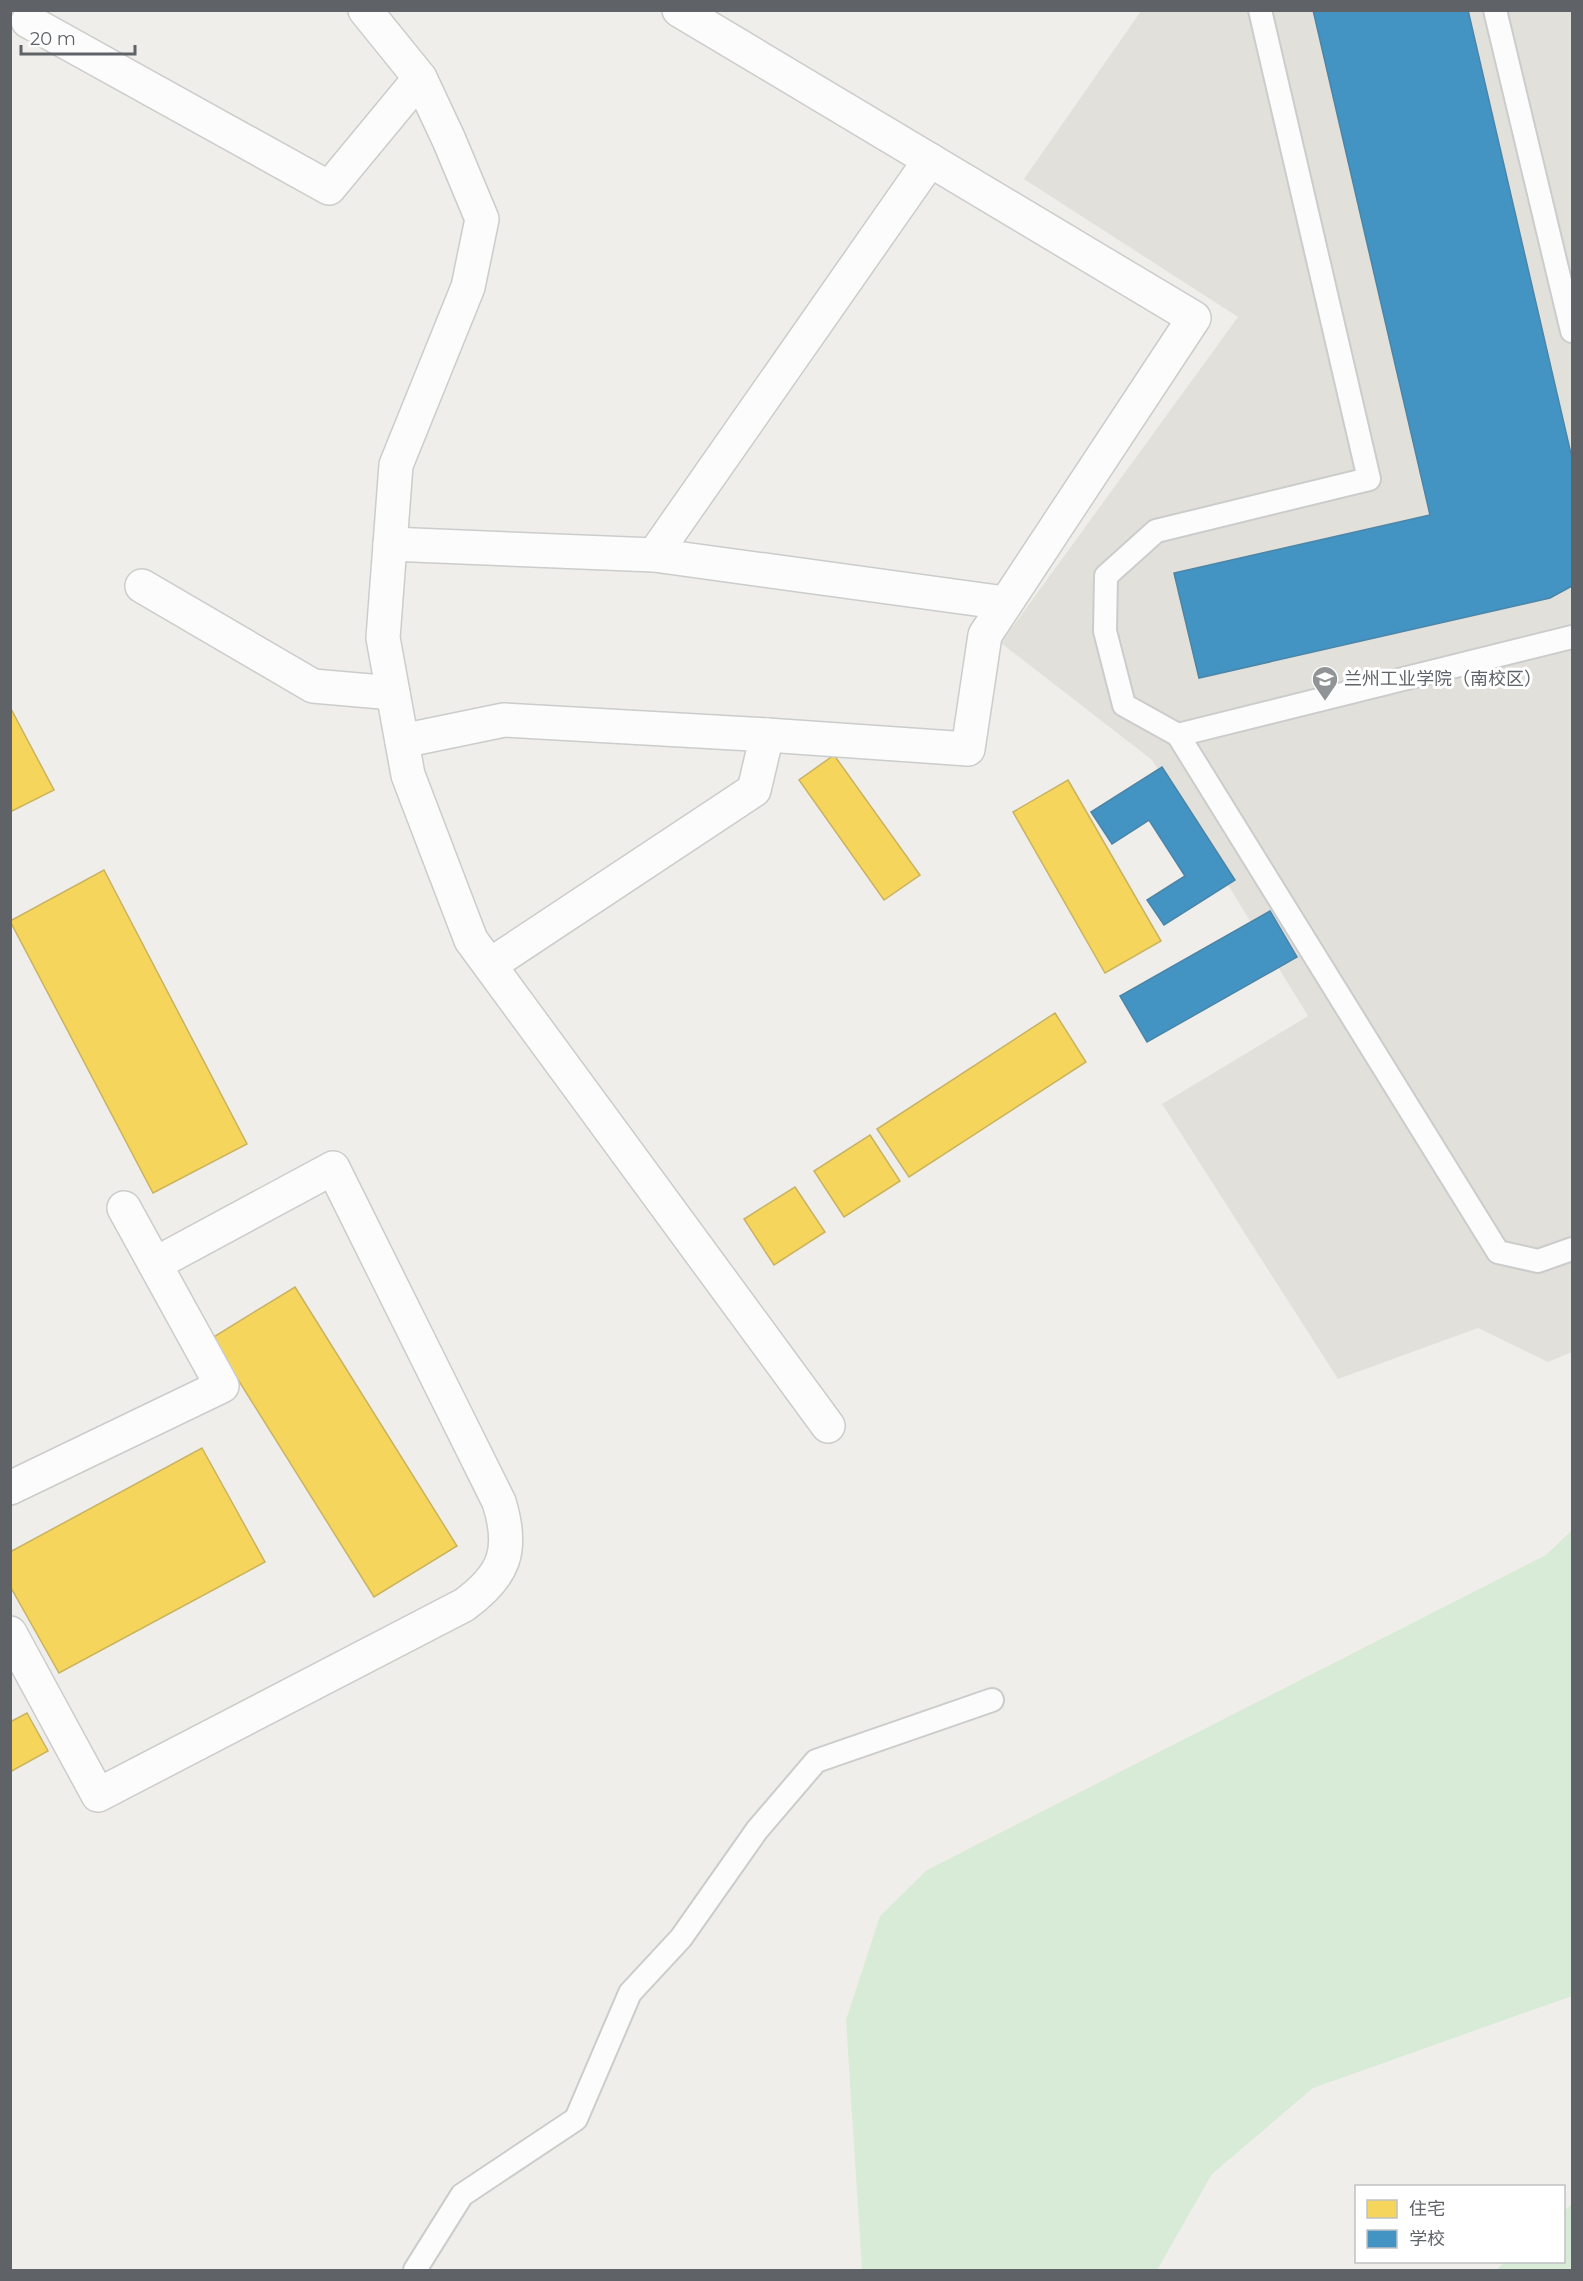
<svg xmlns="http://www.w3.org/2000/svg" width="1583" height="2281" font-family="Montserrat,'Noto Sans SC',sans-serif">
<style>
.education{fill:#e2e0da}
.green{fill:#d8ebd6}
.homes{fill:#f6d55c;stroke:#c9b360;stroke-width:1.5}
.schools{fill:#4393c3;stroke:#4b85a8;stroke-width:1.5}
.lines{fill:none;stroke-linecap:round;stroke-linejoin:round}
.lane-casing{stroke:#cbcccc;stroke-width:26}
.street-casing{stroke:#cbcccc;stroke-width:36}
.lane{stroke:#fdfcfc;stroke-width:22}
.street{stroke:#fdfcfc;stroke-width:33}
.labels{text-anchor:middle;stroke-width:6;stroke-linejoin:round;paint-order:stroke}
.poi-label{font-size:18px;fill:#5f6368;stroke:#fff;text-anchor:start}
</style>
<rect width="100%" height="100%" fill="#efeeea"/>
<polygon class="education" points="1141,11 1572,11 1572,1352 1548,1362 1478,1328 1338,1379 1162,1104 1308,1016 1152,760 1001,643 1238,317 1024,179"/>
<g class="green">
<polygon points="1572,1530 1572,1996 1313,2088 1212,2174 1157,2270 862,2270 846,2020 880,1916 927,1870 1546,1555"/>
<polygon points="1572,2204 1572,2270 1497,2270 1504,2262 1564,2262 1564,2211"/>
</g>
<g class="homes">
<polygon points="10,707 54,790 10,812"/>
<polygon points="834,755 920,875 884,900 799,780"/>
<polygon points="1068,780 1161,941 1105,973 1013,812"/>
<polygon points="104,870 247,1144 153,1193 10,921"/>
<polygon points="1055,1013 1086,1062 909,1177 877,1129"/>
<polygon points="870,1135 900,1181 844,1217 814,1171"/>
<polygon points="795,1187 825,1232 774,1265 744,1219"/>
<polygon points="295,1287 457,1546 374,1597 212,1338"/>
<polygon points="202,1448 265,1562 59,1673 10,1586 10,1552"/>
<polygon points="27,1713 48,1751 10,1772 10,1722"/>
</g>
<g class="schools">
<polygon points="1313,10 1468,10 1572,458 1572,586 1550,598 1199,678 1174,573 1430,515"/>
<polygon points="1162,767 1235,880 1164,925 1147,900 1185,876 1149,820 1112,844 1091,812"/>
<polygon points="1270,911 1297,957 1147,1042 1120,996"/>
</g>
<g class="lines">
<g class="lane-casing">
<g id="lane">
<polyline points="1260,10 1369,479 1156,531 1106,576 1105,631 1124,705 1178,735 1572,637"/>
<polyline points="1495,10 1572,331"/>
<polyline points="1178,735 1498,1252 1538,1261 1572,1249"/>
<polyline points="415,2270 462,2195 576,2119 630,1993 681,1938 757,1830 816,1761 992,1700"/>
</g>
</g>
<g class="street-casing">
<g id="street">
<polyline points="365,10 420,78 449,140 482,219 468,287 396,465 383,638 408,775 471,940 828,1426"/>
<polyline points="679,10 1194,318 985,635 968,749 767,735"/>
<polyline points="28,21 329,188 420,78"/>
<polyline points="390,544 654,555 1005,603"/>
<polyline points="654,555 930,160"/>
<polyline points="142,586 313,686 393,693"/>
<polyline points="402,741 504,720 767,735 754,790 490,965"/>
<polyline points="10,1488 222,1386 124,1208"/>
<path d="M10,1633L98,1795L464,1605C505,1575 514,1550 499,1502L333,1168L155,1264"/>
</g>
</g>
<use href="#lane" class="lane"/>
<use href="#street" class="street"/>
</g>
<defs>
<g id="university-pin" transform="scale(1.35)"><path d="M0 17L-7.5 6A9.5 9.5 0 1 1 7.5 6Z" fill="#919496" stroke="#fff"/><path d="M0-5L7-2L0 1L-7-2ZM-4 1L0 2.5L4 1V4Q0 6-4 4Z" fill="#fff"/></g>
</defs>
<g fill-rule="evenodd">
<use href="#university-pin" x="1325" y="679"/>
</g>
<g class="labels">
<g class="poi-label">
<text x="1344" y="685">兰州工业学院（南校区）</text>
</g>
</g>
<rect width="1583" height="2281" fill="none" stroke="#5f6368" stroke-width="24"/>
<rect x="1355" y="2185" width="210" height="78" fill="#ffffff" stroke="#bfc1c3" stroke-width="1.5"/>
<rect x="1367" y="2200" width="30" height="18" fill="#f6d55c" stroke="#bfc1c3" stroke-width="1.5"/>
<text x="1409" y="2215" font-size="18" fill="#5f6368">住宅</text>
<rect x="1367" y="2230" width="30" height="18" fill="#4393c3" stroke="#bfc1c3" stroke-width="1.5"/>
<text x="1409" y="2245" font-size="18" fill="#5f6368">学校</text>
<path d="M21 45v9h114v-9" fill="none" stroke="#5f6368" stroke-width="3"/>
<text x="30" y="45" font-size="18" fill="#5f6368" stroke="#ffffff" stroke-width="4.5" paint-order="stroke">20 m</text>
</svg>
